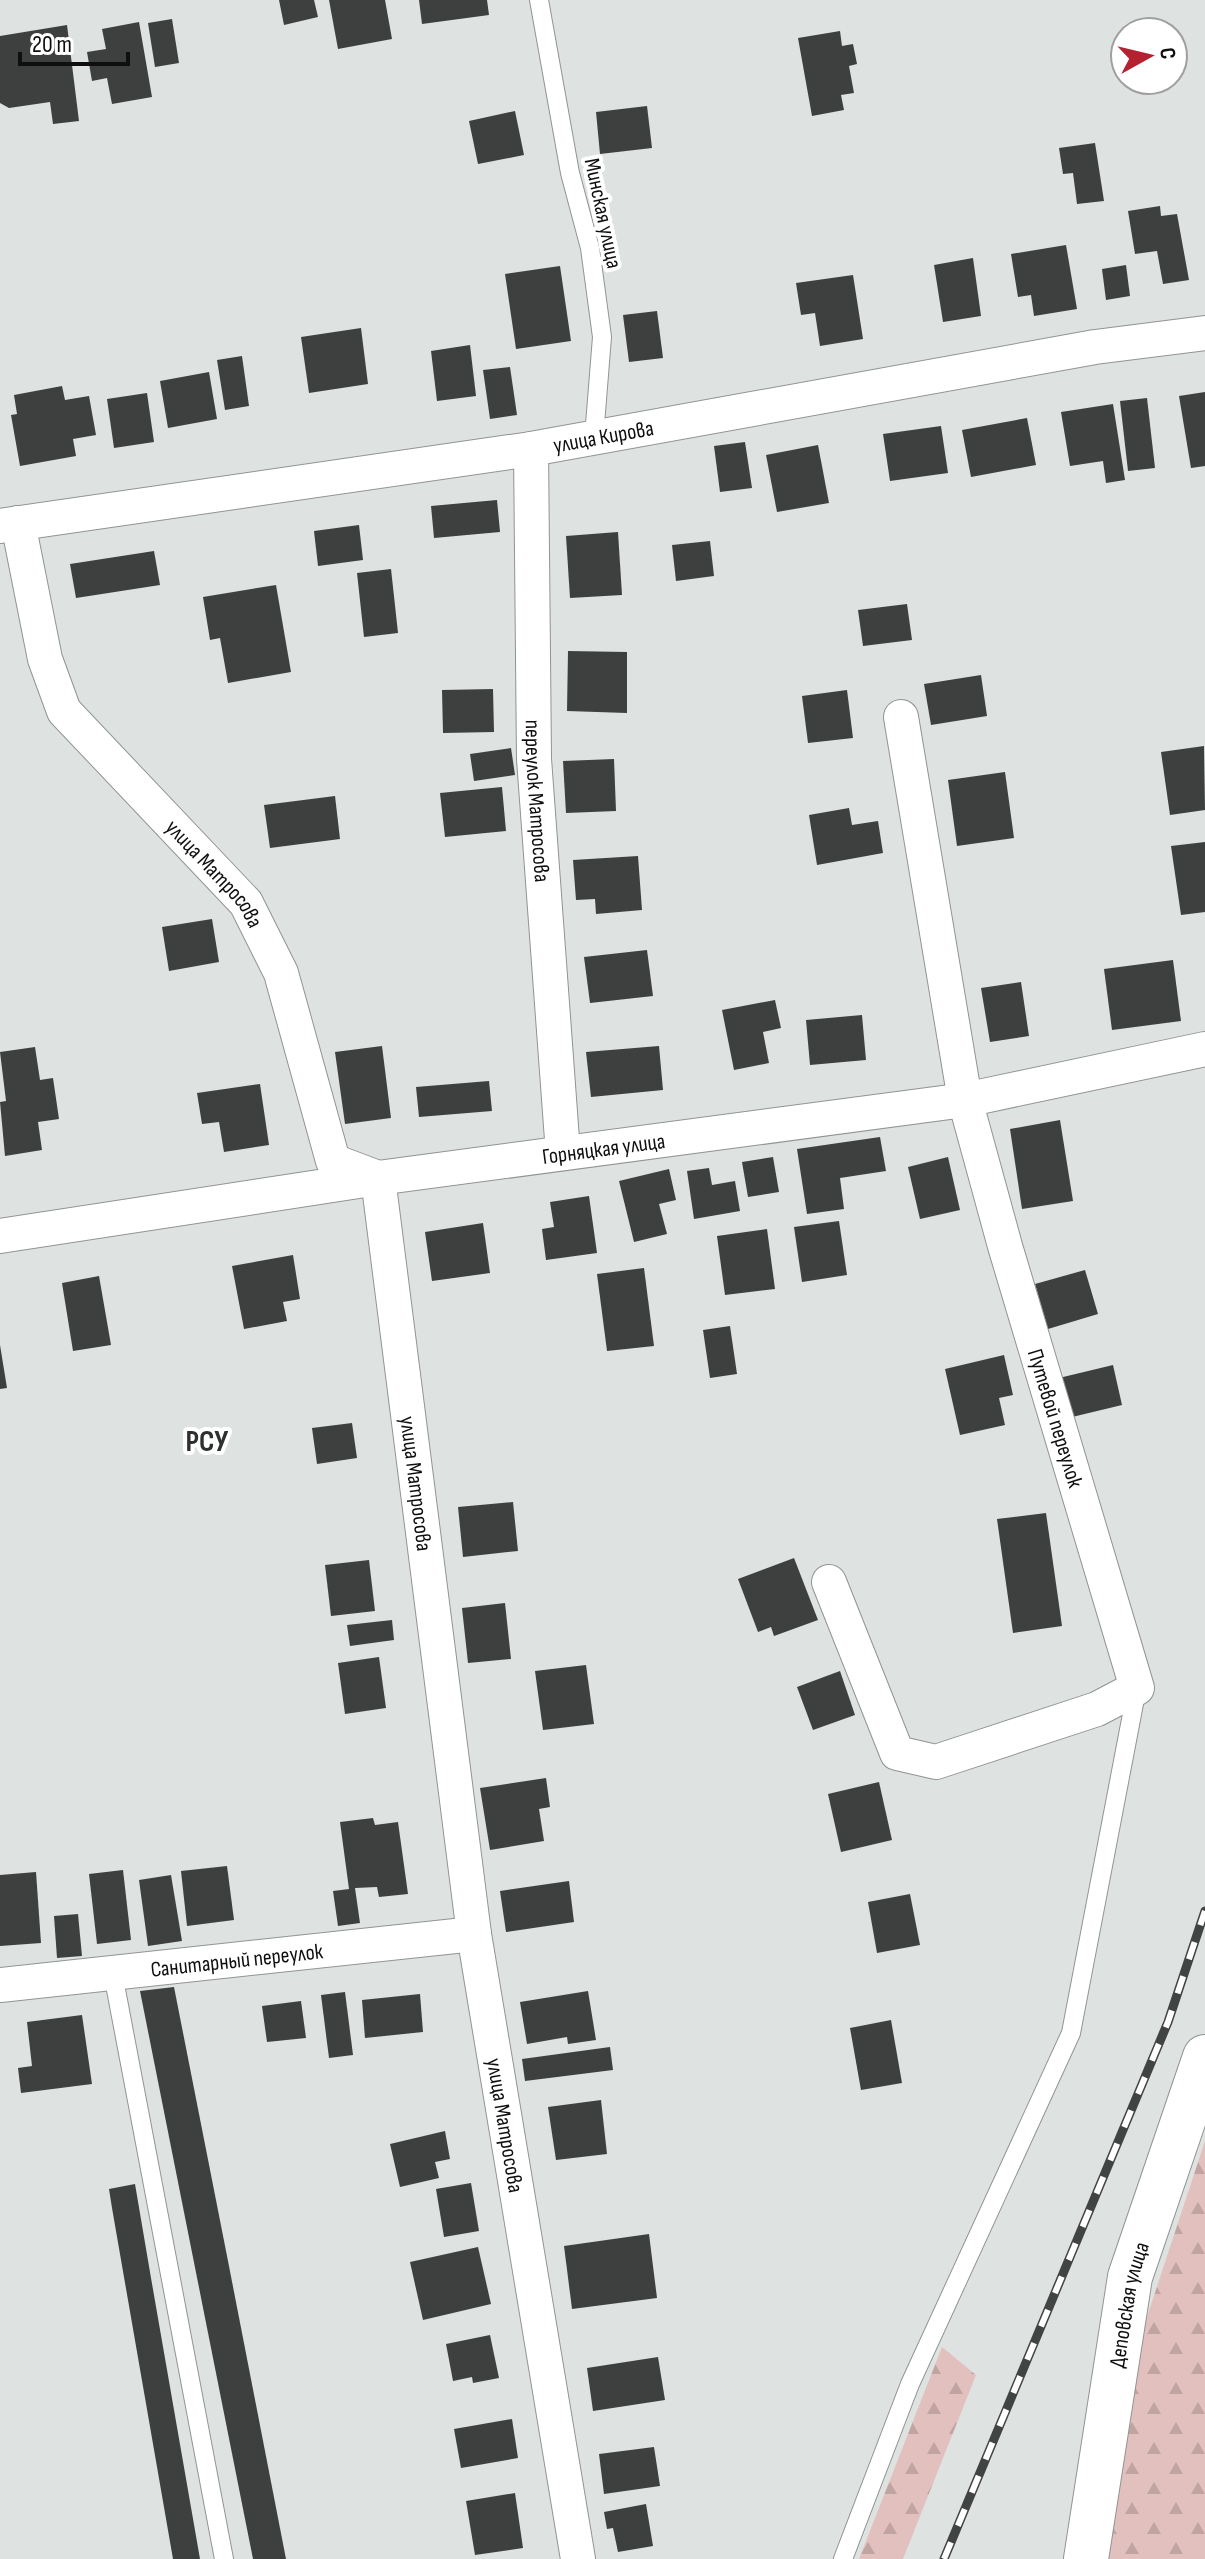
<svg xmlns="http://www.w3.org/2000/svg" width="1205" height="2559" font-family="'Sofia Sans Condensed',sans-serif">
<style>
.forest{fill:url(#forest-firs)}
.building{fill:#3d403f}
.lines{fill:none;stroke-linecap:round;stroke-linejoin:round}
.service-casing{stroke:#909492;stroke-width:20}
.minor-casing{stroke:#909492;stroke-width:36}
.tertiary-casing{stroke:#909492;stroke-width:46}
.service{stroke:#fff;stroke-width:18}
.minor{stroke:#fff;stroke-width:34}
.tertiary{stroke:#fff;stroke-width:44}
.rail-casing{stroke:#424443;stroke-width:9}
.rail{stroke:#fff;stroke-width:6;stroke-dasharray:18;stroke-linecap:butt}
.labels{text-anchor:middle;stroke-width:8;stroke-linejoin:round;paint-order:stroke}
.street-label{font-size:22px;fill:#0e0f0e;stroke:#fff}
.district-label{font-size:30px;font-weight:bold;fill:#2d302f;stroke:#fff}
</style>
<defs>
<pattern id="forest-firs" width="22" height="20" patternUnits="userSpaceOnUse" patternTransform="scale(2)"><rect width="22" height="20" fill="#e1c0be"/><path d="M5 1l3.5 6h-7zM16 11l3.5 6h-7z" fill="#c0a4a2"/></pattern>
</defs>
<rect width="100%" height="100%" fill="#dee2e1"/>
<g class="forest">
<polygon points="1205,2141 1205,2559 1100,2559 1143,2329"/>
<polygon points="942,2347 976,2375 903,2559 859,2559"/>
</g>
<g class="building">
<polygon points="279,0 314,0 318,17 284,25"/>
<polygon points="329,0 385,0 392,39 338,49"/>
<polygon points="419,0 487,0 489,15 422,24"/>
<polygon points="172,19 179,63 155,67 148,23"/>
<polygon points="139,22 152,97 112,104 107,78 92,81 87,52 106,49 102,29"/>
<polygon points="67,25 79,121 53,124 50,102 9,108 0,103 0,36"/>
<polygon points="840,31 842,46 853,44 857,64 849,66 854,93 841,95 844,110 812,116 798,38"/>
<polygon points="647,106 652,148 600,154 596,112"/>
<polygon points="515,111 524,155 478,164 469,121"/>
<polygon points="1095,143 1104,201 1077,204 1073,173 1063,174 1059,148"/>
<polygon points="1160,206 1161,216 1177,214 1189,280 1163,284 1157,251 1135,254 1128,211"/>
<polygon points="1066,245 1077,309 1034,316 1031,295 1018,297 1011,254"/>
<polygon points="973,258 981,316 943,322 934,265"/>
<polygon points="1126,265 1130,296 1106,300 1102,269"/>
<polygon points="560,266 571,341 516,349 505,274"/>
<polygon points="853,275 863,339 820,346 815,313 801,315 796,283"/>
<polygon points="657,311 663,358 629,362 623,315"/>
<polygon points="361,328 368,384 309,393 301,337"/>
<polygon points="470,345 476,396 437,401 431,351"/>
<polygon points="242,356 249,406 225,410 217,360"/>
<polygon points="510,367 517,415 490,419 483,370"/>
<polygon points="209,372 217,419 168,428 160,381"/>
<polygon points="62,386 65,400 89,396 96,435 73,439 76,456 20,466 11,415 17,414 14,395"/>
<polygon points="1205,392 1205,466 1191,468 1179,396"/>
<polygon points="147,393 154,442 114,448 107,399"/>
<polygon points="1147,398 1155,468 1128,471 1120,401"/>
<polygon points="1113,404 1125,480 1106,483 1103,461 1070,466 1061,412"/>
<polygon points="1027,418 1036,465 971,477 962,430"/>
<polygon points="941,426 948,473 890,481 883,434"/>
<polygon points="745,442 752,488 720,492 714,446"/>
<polygon points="818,445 829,503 777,512 766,455"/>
<polygon points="497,500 500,532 434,538 431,506"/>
<polygon points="359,525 363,560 318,566 314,531"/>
<polygon points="618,532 622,595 570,598 566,536"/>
<polygon points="710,541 714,576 676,581 672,545"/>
<polygon points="154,551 160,585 76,598 70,564"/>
<polygon points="391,569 398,633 364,637 357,573"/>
<polygon points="276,585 291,672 228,683 220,638 210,640 203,597"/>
<polygon points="907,604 912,640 863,646 858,610"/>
<polygon points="568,651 627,652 627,713 567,711"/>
<polygon points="981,675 987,716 931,725 924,684"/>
<polygon points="493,689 494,732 443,733 442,690"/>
<polygon points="847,690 853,738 808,743 802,696"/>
<polygon points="1204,746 1205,810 1170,815 1161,752"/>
<polygon points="511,748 515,775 474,781 470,754"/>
<polygon points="614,759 616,811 566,813 563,761"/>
<polygon points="1005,772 1014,838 957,846 948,780"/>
<polygon points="502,787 506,831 445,837 440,793"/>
<polygon points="335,796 340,839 270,848 264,805"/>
<polygon points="849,808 852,825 878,821 883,853 817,865 809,815"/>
<polygon points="1205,842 1205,912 1181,915 1171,846"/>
<polygon points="638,856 642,910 596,914 595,899 576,900 573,860"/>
<polygon points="212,919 219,962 169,971 162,927"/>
<polygon points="647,950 653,996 590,1003 584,957"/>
<polygon points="1173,960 1181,1021 1112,1030 1104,969"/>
<polygon points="1021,982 1029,1036 990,1042 981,988"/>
<polygon points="775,1000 781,1028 763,1032 769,1063 734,1070 722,1010"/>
<polygon points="862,1015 866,1060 810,1065 806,1020"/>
<polygon points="382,1046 391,1118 345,1124 335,1052"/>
<polygon points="659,1046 663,1090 591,1097 586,1052"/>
<polygon points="35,1047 40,1080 53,1078 59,1119 38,1122 42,1150 5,1156 0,1102 6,1101 0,1052"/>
<polygon points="489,1081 492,1111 419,1117 416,1087"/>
<polygon points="260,1084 269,1145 224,1152 219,1122 202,1124 197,1093"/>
<polygon points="1060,1120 1073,1201 1022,1209 1010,1129"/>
<polygon points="880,1137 886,1171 840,1178 844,1209 807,1214 797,1149"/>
<polygon points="773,1157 779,1192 748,1197 742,1162"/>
<polygon points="948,1157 960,1210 920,1219 908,1167"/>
<polygon points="709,1168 712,1185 735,1181 740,1211 694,1219 687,1171"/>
<polygon points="669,1169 676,1200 659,1204 667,1234 634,1242 619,1181"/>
<polygon points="589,1196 597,1253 546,1260 542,1229 554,1227 550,1202"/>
<polygon points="839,1221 847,1275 802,1282 794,1227"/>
<polygon points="483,1223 490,1273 432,1281 425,1232"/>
<polygon points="767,1229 775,1289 725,1295 717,1236"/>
<polygon points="293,1255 300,1299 283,1302 287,1321 244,1329 232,1266"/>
<polygon points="644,1268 654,1346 607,1351 597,1274"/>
<polygon points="1085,1270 1098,1314 1048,1329 1035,1284"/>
<polygon points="99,1276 111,1345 73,1351 62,1283"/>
<polygon points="730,1326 737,1374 710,1378 703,1330"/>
<polygon points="0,1345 7,1388 0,1389"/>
<polygon points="1004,1355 1013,1395 999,1398 1005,1425 960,1435 945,1369"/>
<polygon points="1113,1365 1122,1405 1068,1418 1059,1378"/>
<polygon points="352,1423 357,1458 317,1464 312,1428"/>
<polygon points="513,1502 518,1551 463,1557 458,1507"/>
<polygon points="1046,1513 1062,1626 1013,1633 997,1519"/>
<polygon points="794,1558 818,1620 774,1636 771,1627 758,1632 738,1579"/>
<polygon points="369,1560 375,1611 331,1616 325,1565"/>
<polygon points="505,1603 511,1659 468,1663 462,1608"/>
<polygon points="392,1620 394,1640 350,1646 347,1625"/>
<polygon points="379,1657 386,1708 345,1714 338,1663"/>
<polygon points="586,1665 594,1724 543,1730 535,1671"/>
<polygon points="840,1671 855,1715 813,1730 797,1687"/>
<polygon points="546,1778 550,1807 539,1809 544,1841 490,1850 480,1788"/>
<polygon points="879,1782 892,1840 841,1852 828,1794"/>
<polygon points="373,1818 375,1825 398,1822 408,1894 379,1897 377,1887 355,1888 360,1923 338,1926 333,1891 349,1889 340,1822"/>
<polygon points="227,1866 234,1920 187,1926 181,1871"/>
<polygon points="123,1870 131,1940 97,1944 89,1874"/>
<polygon points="36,1872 41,1943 0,1946 0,1875"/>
<polygon points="171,1875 182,1941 148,1946 139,1880"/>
<polygon points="569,1881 574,1922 506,1932 500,1891"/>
<polygon points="910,1894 920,1945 877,1953 868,1902"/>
<polygon points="78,1914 82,1956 57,1958 54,1916"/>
<polygon points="174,1987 228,2261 286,2559 253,2559 140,1991"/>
<polygon points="588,1991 596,2040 568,2044 567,2037 527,2044 520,2002"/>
<polygon points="345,1992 353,2055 329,2058 321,1995"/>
<polygon points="420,1994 423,2032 365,2038 362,2000"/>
<polygon points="301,2001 306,2038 267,2042 262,2006"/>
<polygon points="82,2015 92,2084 21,2093 18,2068 32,2066 27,2022"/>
<polygon points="891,2020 902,2083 861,2090 850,2028"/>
<polygon points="610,2047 613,2070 525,2081 522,2059"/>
<polygon points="601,2100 607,2154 556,2160 548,2107"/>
<polygon points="445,2131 450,2159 435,2162 439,2178 400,2187 390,2144"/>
<polygon points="471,2183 479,2231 444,2237 436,2189"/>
<polygon points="135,2184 151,2278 200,2559 173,2559 112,2208 109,2189"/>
<polygon points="649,2234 657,2298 572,2309 564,2246"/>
<polygon points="478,2247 491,2304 423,2320 410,2262"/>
<polygon points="490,2335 499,2378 473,2383 472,2377 453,2381 446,2344"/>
<polygon points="658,2357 665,2400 593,2411 587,2368"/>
<polygon points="512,2419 518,2458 461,2468 454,2429"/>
<polygon points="654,2447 660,2486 604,2494 599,2454"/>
<polygon points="515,2493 523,2548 475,2555 466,2501"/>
<polygon points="646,2504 653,2546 618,2552 613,2528 607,2529 604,2512"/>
</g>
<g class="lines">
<g class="service-casing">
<g id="service">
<polyline points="539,0 570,173 590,248 602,337 594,437"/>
<polyline points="113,1974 224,2559"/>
<polyline points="843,2559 910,2384 1071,2033 1137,1688"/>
</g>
</g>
<g class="minor-casing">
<g id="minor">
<path id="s1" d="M531,449L534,759L563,1153"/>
<path id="s2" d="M18,523L45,659L64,711L246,903L281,973L333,1161L378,1178L474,1934L578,2559"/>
<path id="s3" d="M0,526L531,449L1095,347L1205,333"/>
<path id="s4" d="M0,1236L378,1178L965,1100L1205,1049"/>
<polyline points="829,1582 897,1753 936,1762 1097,1709 1137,1688 1005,1246 965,1100 901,717"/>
<path id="s5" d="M0,1985L474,1934"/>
</g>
</g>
<g class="tertiary-casing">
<g id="tertiary">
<path id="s6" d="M1086,2559L1130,2277L1205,2057"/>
</g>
</g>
<use href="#service" class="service"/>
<use href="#minor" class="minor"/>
<use href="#tertiary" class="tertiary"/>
<g class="rail-casing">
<polyline id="rail" points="944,2559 1168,2022 1205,1911"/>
</g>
<use href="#rail" class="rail"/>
</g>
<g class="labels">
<g class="street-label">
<text transform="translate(604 213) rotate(78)" y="8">Минская улица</text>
<text dy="8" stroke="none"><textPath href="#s3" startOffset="610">улица Кирова</textPath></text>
<text dy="8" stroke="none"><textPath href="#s1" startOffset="352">переулок Матросова</textPath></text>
<text dy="8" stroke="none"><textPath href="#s2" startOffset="416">улица Матросова</textPath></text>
<text dy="8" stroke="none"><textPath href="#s4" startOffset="610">Горняцкая улица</textPath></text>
<text transform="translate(1056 1418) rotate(73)" y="8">Путевой переулок</text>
<text dy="8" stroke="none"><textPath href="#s2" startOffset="1088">улица Матросова</textPath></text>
<text dy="8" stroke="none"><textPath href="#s5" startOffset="238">Санитарный переулок</textPath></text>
<text dy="8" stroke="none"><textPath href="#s2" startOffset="1736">улица Матросова</textPath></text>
<text dy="8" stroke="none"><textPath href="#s6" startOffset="258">Деповская улица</textPath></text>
</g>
<g class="district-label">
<text x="207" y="1451">РСУ</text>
</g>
</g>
<g transform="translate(1149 56) rotate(82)"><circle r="38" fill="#ffffff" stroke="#9f9f9f" stroke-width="2"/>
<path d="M0-6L14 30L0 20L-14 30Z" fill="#b42231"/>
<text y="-12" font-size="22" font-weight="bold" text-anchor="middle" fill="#0e0f0e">С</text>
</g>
<path d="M20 52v12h108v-12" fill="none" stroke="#0e0f0e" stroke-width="4"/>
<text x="32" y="52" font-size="24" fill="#0e0f0e" stroke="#ffffff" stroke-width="6" paint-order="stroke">20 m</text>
</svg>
